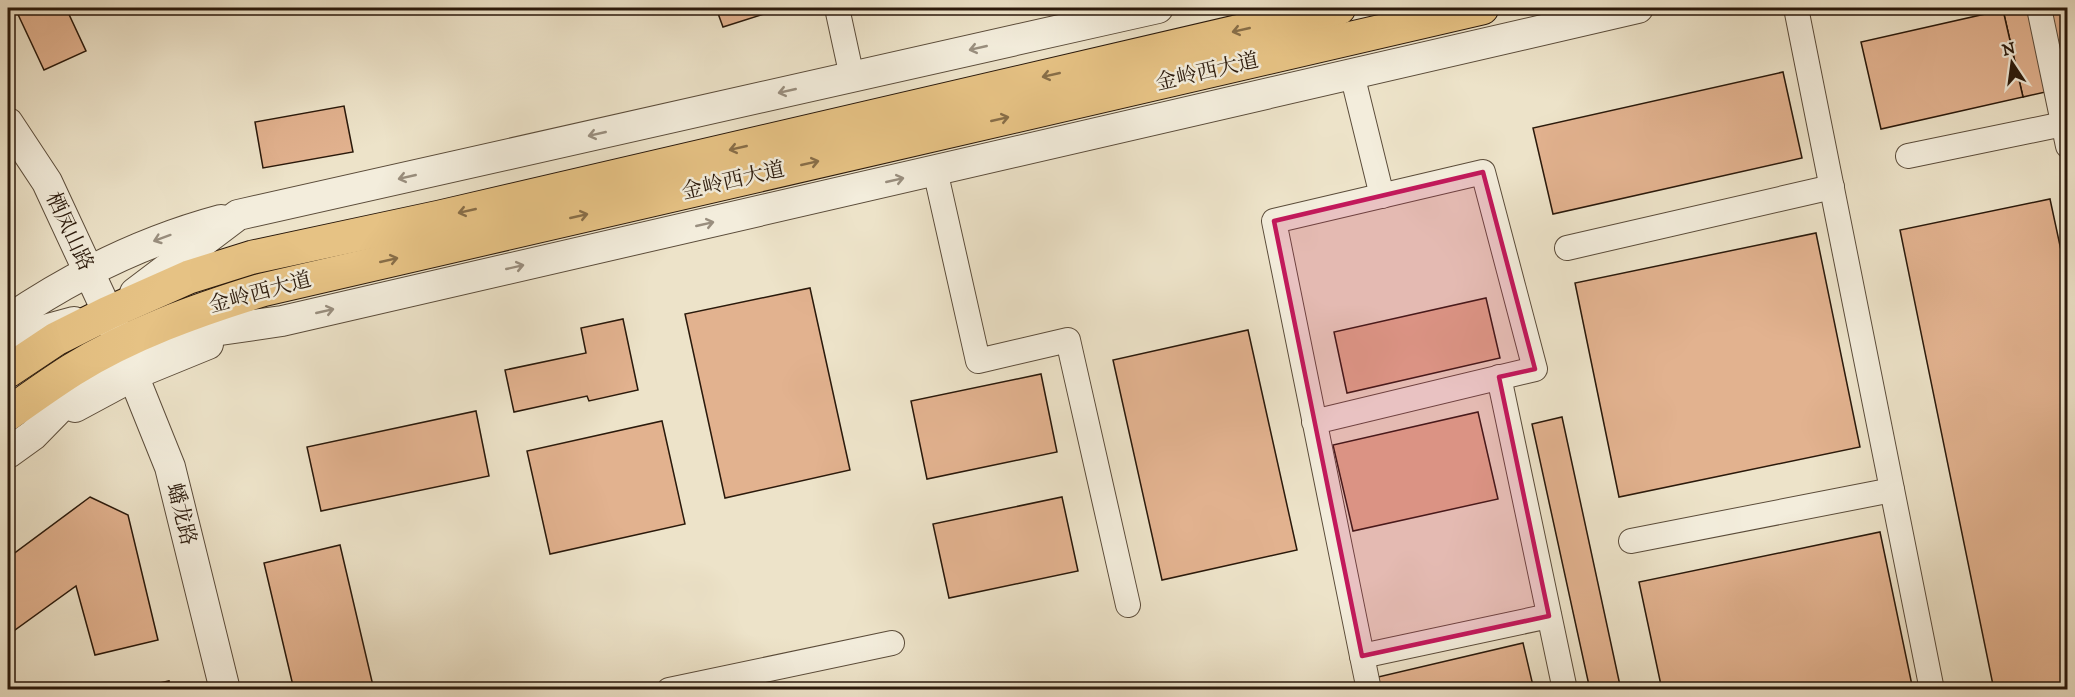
<svg xmlns="http://www.w3.org/2000/svg" width="2075" height="697" font-family="'IM FELL DW Pica','Noto Serif SC',serif">
<style>
.building{fill:#e2b28f;stroke:#2a190b;stroke-width:1.5}
.lines{fill:none;stroke-linecap:round;stroke-linejoin:round}
.minor-casing{stroke:#5b4c3a;stroke-width:26}
.tertiary-casing{stroke:#5b4c3a;stroke-width:32}
.primary-casing{stroke:#2a190b;stroke-width:35}
.minor{stroke:#f3eddc;stroke-width:24}
.tertiary{stroke:#f3eddc;stroke-width:30}
.primary{stroke:#e6c284;stroke-width:33}
.oneway{stroke:#886e48}
.oneway2{stroke:#998e7e}
.marked{fill:#c2185b;fill-opacity:0.2;stroke:#c2185b;stroke-width:4.5;stroke-linejoin:round}
.labels{text-anchor:middle;stroke-width:5;stroke-linejoin:round;paint-order:stroke}
.street-label{font-size:21px;fill:#2a190b;stroke:#f3eddc}
</style>
<rect width="100%" height="100%" fill="#ede3c9"/>
<filter id="stains"><feTurbulence type="fractalNoise" baseFrequency=".00333" numOctaves="4"/><feColorMatrix values="0 0 0 0 .2 0 0 0 0 .09 0 0 0 0 .02 0 0 0 .5 -.17"/></filter>
<radialGradient id="worn" r=".72"><stop offset=".6" stop-color="#630" stop-opacity="0"/><stop offset="1" stop-color="#630" stop-opacity=".3"/></radialGradient>
<g class="building">
<polygon points="15,8 66,8 86,51 44,70"/>
<polygon points="716,8 783,8 723,27"/>
<polygon points="2013,8 2068,8 2068,87 2023,97 2003,10"/>
<polygon points="2003,10 2023,97 1881,129 1861,42"/>
<polygon points="1783,72 1802,158 1553,214 1533,128"/>
<polygon points="344,106 353,152 263,168 255,122"/>
<polygon points="2050,199 2068,283 2068,690 1994,690 1900,230"/>
<polygon points="1816,233 1860,447 1619,497 1575,283"/>
<polygon points="810,288 850,470 725,498 685,314"/>
<polygon points="1486,298 1500,358 1347,393 1334,332"/>
<polygon points="623,319 638,390 589,401 587,396 514,412 505,370 586,353 581,328"/>
<polygon points="1248,330 1297,550 1162,580 1113,360"/>
<polygon points="1041,374 1057,452 927,479 911,401"/>
<polygon points="476,411 489,476 321,511 307,447"/>
<polygon points="1478,412 1498,499 1353,531 1333,445"/>
<polygon points="1562,417 1621,690 1590,690 1532,424"/>
<polygon points="662,421 685,524 550,554 527,451"/>
<polygon points="90,497 128,515 158,640 95,655 76,586 8,635 8,558"/>
<polygon points="1062,497 1078,571 949,598 933,524"/>
<polygon points="1880,532 1913,690 1662,690 1639,582"/>
<polygon points="340,545 374,690 294,690 264,563"/>
<polygon points="1523,643 1534,690 1381,690 1378,677"/>
<polygon points="169,681 170,690 128,690"/>
</g>
<g class="lines">
<g class="minor-casing">
<g id="minor">
<polyline points="837,8 852,77"/>
<polyline points="1796,8 1932,690"/>
<polyline points="2039,8 2068,146"/>
<polyline points="1352,74 1382,196"/>
<polyline points="1908,156 2068,123"/>
<polyline points="935,170 978,361 1068,340 1128,605"/>
<polyline points="1567,248 1832,187"/>
<polyline points="1499,377 1565,690"/>
<polyline points="1314,422 1535,369 1483,172 1274,221 1362,656 1369,690"/>
<polyline points="1631,541 1892,490"/>
<polyline points="1362,656 1549,616"/>
<polyline points="669,690 892,643"/>
</g>
</g>
<g class="tertiary-casing">
<g id="tertiary">
<polyline points="8,123 47,182 108,313 170,467 225,690"/>
<polyline points="135,293 238,215 1158,8"/>
<path d="M8,320C74,275 143,241 221,220"/>
<polyline points="8,340 74,322"/>
<polyline points="75,407 142,371 208,344"/>
<polyline points="8,453 33,435 122,344 282,321 1638,8"/>
</g>
</g>
<g class="primary-casing">
<g id="primary">
<polyline points="8,371 56,339 108,313 189,277 253,257 440,217 1339,8"/>
<path d="M8,414C29,399 50,384 72,370C130,334 197,310 262,290L1482,8"/>
</g>
</g>
<use href="#minor" class="minor"/>
<use href="#tertiary" class="tertiary"/>
<use href="#primary" class="primary"/>
</g>
<defs><path id="oneway-shaft" d="M-6 0H5M1.5-3L5.5 0L1.5 3" fill="none" stroke-width="1.6" stroke-linecap="round" stroke-linejoin="round" transform="scale(1.5)"/></defs>
<g class="oneway">
<use href="#oneway-shaft" transform="translate(1241 30) rotate(167)"/>
<use href="#oneway-shaft" transform="translate(1051 75) rotate(167)"/>
<use href="#oneway-shaft" transform="translate(1000 119) rotate(-13)"/>
<use href="#oneway-shaft" transform="translate(738 148) rotate(167)"/>
<use href="#oneway-shaft" transform="translate(810 163) rotate(-13)"/>
<use href="#oneway-shaft" transform="translate(467 211) rotate(167)"/>
<use href="#oneway-shaft" transform="translate(579 216) rotate(-13)"/>
<use href="#oneway-shaft" transform="translate(389 260) rotate(-13)"/>
</g>
<g class="oneway2">
<use href="#oneway-shaft" transform="translate(978 48) rotate(167)"/>
<use href="#oneway-shaft" transform="translate(787 91) rotate(167)"/>
<use href="#oneway-shaft" transform="translate(597 134) rotate(167)"/>
<use href="#oneway-shaft" transform="translate(407 177) rotate(167)"/>
<use href="#oneway-shaft" transform="translate(895 180) rotate(-13)"/>
<use href="#oneway-shaft" transform="translate(705 224) rotate(-13)"/>
<use href="#oneway-shaft" transform="translate(162 238) rotate(160)"/>
<use href="#oneway-shaft" transform="translate(515 267) rotate(-13)"/>
<use href="#oneway-shaft" transform="translate(325 311) rotate(-13)"/>
</g>
<path class="marked" d="M1483,172L1535,369L1499,377L1549,616L1362,656L1274,221Z"/>
<g class="labels">
<g class="street-label">
<text transform="translate(1207 71) rotate(-13)" y="7">金岭西大道</text>
<text transform="translate(733 180) rotate(-13)" y="7">金岭西大道</text>
<text transform="translate(70 231) rotate(65)" y="7">栖凤山路</text>
<text transform="translate(260 292) rotate(-15)" y="7">金岭西大道</text>
<text transform="translate(182 514) rotate(76)" y="7">蟠龙路</text>
</g>
</g>
<rect width="2075" height="697" fill="none" stroke="#ede3c9" stroke-width="30"/>
<rect x="9" y="9" width="2057" height="679" fill="none" stroke="#2a190b" stroke-width="3"/>
<rect x="15" y="15" width="2045" height="667" fill="none" stroke="#2a190b" stroke-width="1.5"/>
<g transform="translate(2012 63) rotate(347)" stroke="#f3eddc" stroke-width="4.5" paint-order="stroke">
<path d="M0-4.5L10 22L0 15L-10 22Z" fill="#2a190b"/>
<text y="-9" font-size="16" font-weight="bold" text-anchor="middle" fill="#2a190b">N</text>
</g>
<rect width="100%" height="100%" filter="url(#stains)"/>
<rect width="100%" height="100%" fill="url(#worn)"/>
</svg>
